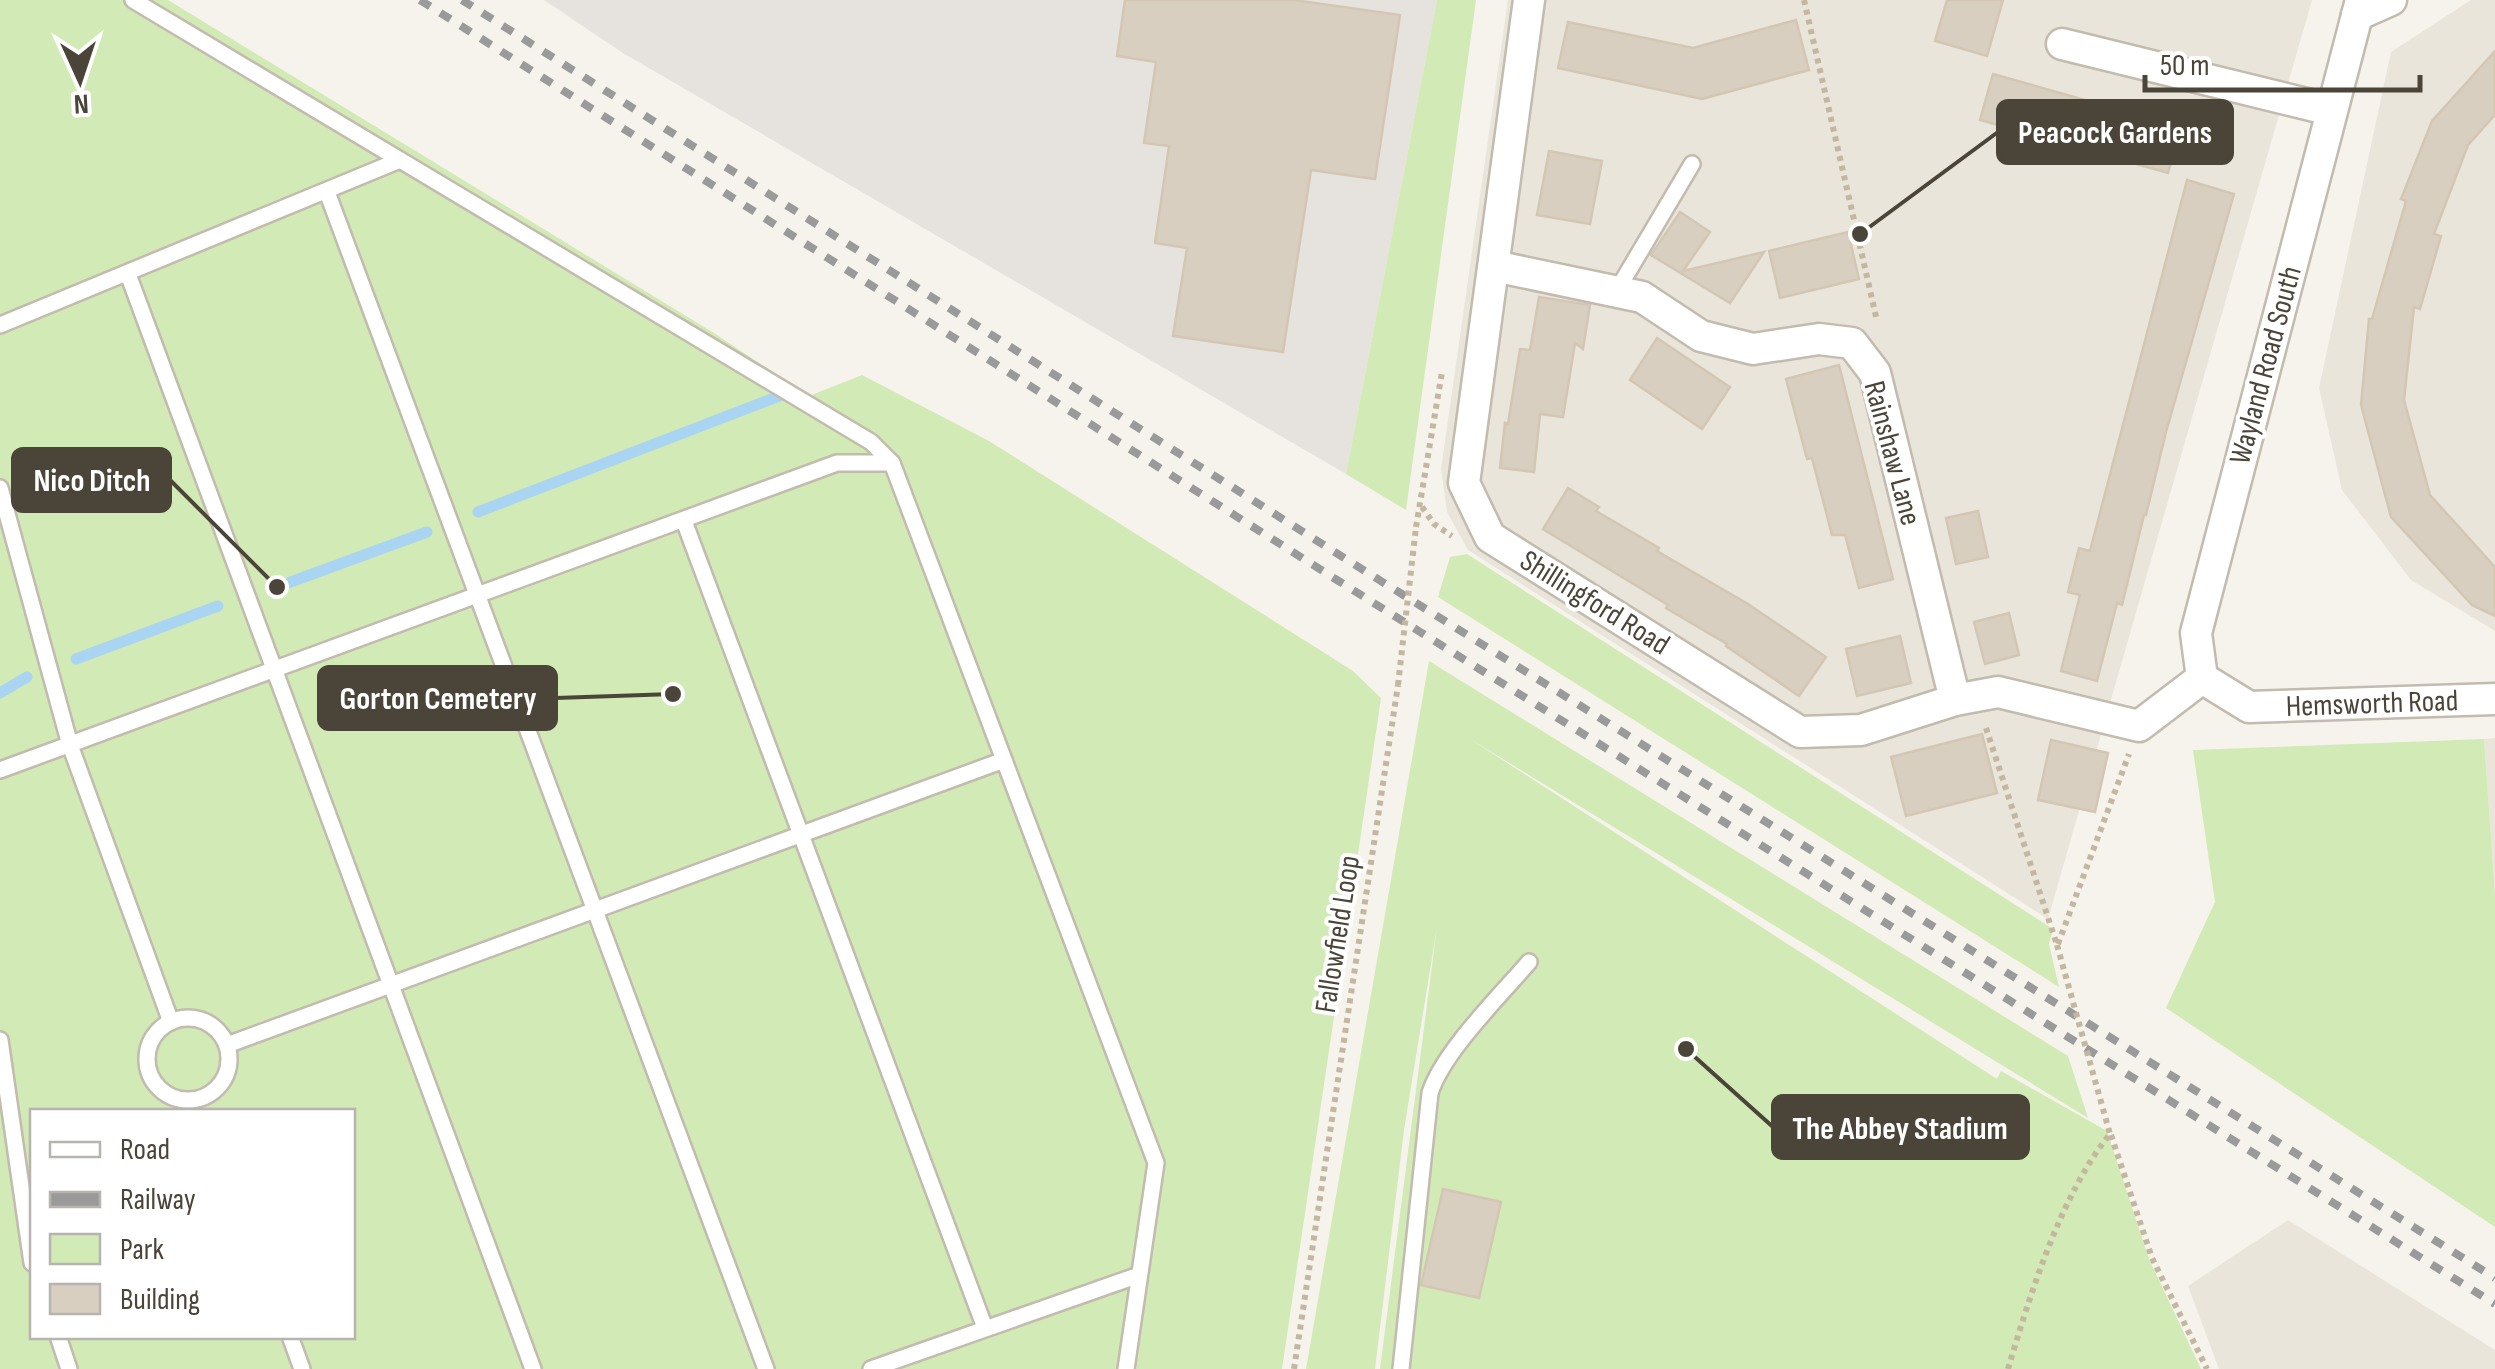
<svg xmlns="http://www.w3.org/2000/svg" width="2495" height="1369" font-family="'Sofia Sans Condensed',sans-serif">
<style>
.residential{fill:#eae5da}
.industrial{fill:#e6e2dd}
.green{fill:#d2eab5;fill-rule:evenodd}
.lines{fill:none;stroke-linecap:round;stroke-linejoin:round}
.stream{stroke:#a9d4f2;stroke-width:11}
.building{fill:#d8cfc1;stroke:#d3c7b4;stroke-width:2.5}
.lane-casing{stroke:#c2bbae;stroke-width:20}
.street-casing{stroke:#c2bbae;stroke-width:35}
.path{stroke:#c4b79f;stroke-width:6;stroke-dasharray:5 5;stroke-linecap:butt}
.lane{stroke:#fff;stroke-width:15}
.street{stroke:#fff;stroke-width:30}
.rail{stroke:#9a9a9a;stroke-width:8;stroke-dasharray:12 12;stroke-linecap:butt}
.path-bridge{stroke:#c4b79f;stroke-width:6;stroke-dasharray:5 5;stroke-linecap:butt}
.labels{text-anchor:middle;stroke-width:8;stroke-linejoin:round;paint-order:stroke}
.street-label{font-size:30px;fill:#4b4439;stroke:#fff}
.leader{fill:none;stroke:#4b4439;stroke-width:4}
.callout-dot{fill:#4b4439;stroke:#fff;stroke-width:4}
.callout{fill:#4b4439;stroke:#4b4439;stroke-width:4}
.callout-label{font-size:32px;text-anchor:middle;font-weight:bold;fill:#fff}
</style>
<rect width="100%" height="100%" fill="#f6f3ec"/>
<g class="residential">
<polygon points="1508,0 2312,0 2048,919 1468,550 1447,512 1441,469"/>
<polygon points="2471,0 2495,0 2495,631 2411,580 2342,490 2319,388 2391,52"/>
<polygon points="2495,738 2495,895 2484,739"/>
<polygon points="2288,1220 2495,1350 2495,1369 2219,1369 2188,1286"/>
</g>
<polygon class="industrial" points="544,0 1437,0 1346,474 623,53"/>
<g class="green">
<path d="M0,0H168L714,333L809,396L862,375L989,441L1353,671L1381,698L1282,1369H0ZM32,1112H352V1336H32Z"/>
<polygon points="1437,0 1476,0 1406,510 1346,474"/>
<polygon points="1467,554 2053,929 2049,944 2059,987 1438,597 1450,557"/>
<polygon points="1429,661 2068,1056 2088,1118 1467,737 1997,1079 2001,1071 2107,1131 2149,1259 2201,1369 1380,1369 1437,927 1404,1130 1375,1369 1306,1369"/>
<polygon points="2484,739 2495,895 2495,1227 2166,1008 2215,902 2193,750"/>
</g>
<g class="lines">
<g class="stream">
<polyline points="478,512 787,393"/>
<polyline points="277,587 427,532"/>
<polyline points="76,659 218,606"/>
<polyline points="0,693 27,677"/>
</g>
</g>
<g class="building">
<polygon points="1125,0 1294,0 1400,15 1375,179 1311,170 1283,352 1173,336 1187,248 1155,243 1169,146 1144,143 1156,62 1117,56"/>
<polygon points="1947,0 2003,0 1987,56 1935,41"/>
<polygon points="1796,20 1809,70 1702,99 1558,68 1568,22 1693,48"/>
<polygon points="2495,51 2495,115 2468,145 2434,234 2441,236 2420,309 2414,307 2404,400 2430,495 2495,567 2495,616 2472,605 2391,517 2361,405 2369,319 2372,319 2406,201 2401,199 2432,121"/>
<polygon points="1993,74 2181,127 2168,173 1980,120"/>
<polygon points="1549,151 1602,161 1590,224 1537,215"/>
<polygon points="2187,180 2234,194 2166,432 2146,515 2144,515 2122,605 2117,603 2097,681 2061,671 2080,595 2068,592 2079,548 2090,551"/>
<polygon points="1680,212 1710,232 1683,271 1764,252 1730,303 1651,255"/>
<polygon points="1848,232 1859,279 1780,298 1769,251"/>
<polygon points="1539,297 1590,305 1583,349 1575,343 1563,417 1540,414 1534,472 1500,468 1505,423 1508,424 1520,349 1530,350"/>
<polygon points="1657,338 1730,387 1702,429 1630,380"/>
<polygon points="1839,365 1893,579 1859,588 1845,535 1832,535 1812,458 1807,459 1786,379"/>
<polygon points="1568,488 1599,507 1596,511 1659,548 1657,551 1748,604 1826,657 1799,696 1726,646 1727,644 1666,608 1668,605 1543,529"/>
<polygon points="1978,511 1988,557 1956,564 1946,518"/>
<polygon points="2009,613 2019,655 1985,664 1974,622"/>
<polygon points="1900,636 1911,683 1857,696 1846,649"/>
<polygon points="1982,734 1997,793 1906,816 1891,757"/>
<polygon points="2051,740 2108,753 2095,812 2038,800"/>
<polygon points="1443,1189 1501,1202 1479,1298 1421,1285"/>
</g>
<g class="lines">
<g class="lane-casing">
<g id="lane">
<polyline points="133,0 871,442 892,463 1156,1163 1126,1369"/>
<polyline points="327,192 766,1369"/>
<path d="M128,274C265,638 397,1004 533,1369"/>
<polyline points="1616,292 1692,164"/>
<polyline points="0,325 400,160"/>
<polyline points="0,488 70,745 171,1022"/>
<polyline points="684,521 985,1328"/>
<polyline points="0,770 837,463 892,463"/>
<circle cx="188" cy="1059" r="41"/>
<polyline points="0,1040 32,1263"/>
<polyline points="227,1045 1004,760"/>
<polyline points="58,1336 69,1369"/>
<polyline points="290,1336 302,1369"/>
<polyline points="871,1369 1139,1275"/>
<path d="M1401,1369L1430,1093C1443,1052 1500,996 1529,962"/>
</g>
</g>
<g class="street-casing">
<g id="street">
<polyline points="1529,0 1464,483 1490,537 1800,732 1861,730 1955,700 1998,692 2139,726 2202,678"/>
<polyline points="2361,0 2196,633 2202,678 2249,707 2495,699"/>
<polyline points="2357,15 2391,0"/>
<polyline points="2062,44 2331,110"/>
<polyline points="1494,266 1642,297 1701,336 1753,349 1819,339 1852,343 1875,373 1955,700"/>
</g>
</g>
<g class="path">
<polyline points="1804,0 1877,321"/>
<polyline points="1422,507 1434,524 1452,536"/>
<polyline points="1416,527 1442,372"/>
<polyline points="1986,728 2057,945"/>
<polyline points="2058,944 2129,754"/>
<polyline points="2111,1135 2152,1258 2207,1369"/>
<polyline points="1294,1369 1398,685"/>
<path d="M2008,1369C2030,1295 2061,1194 2110,1134"/>
</g>
<use href="#lane" class="lane"/>
<use href="#street" class="street"/>
<g class="rail">
<polyline points="420,0 1337,580 2495,1304"/>
<polyline points="462,0 1349,561 2495,1278"/>
</g>
<g class="path-bridge">
<polyline points="1398,685 1416,527"/>
<polyline points="2057,945 2110,1134"/>
</g>
</g>
<g class="labels">
<g class="street-label">
<text transform="translate(2265 365) rotate(-75)" y="10">Wayland Road South</text>
<text transform="translate(1893 453) rotate(75)" y="10">Rainshaw Lane</text>
<text transform="translate(1595 602) rotate(32)" y="10">Shillingford Road</text>
<text transform="translate(2372 703) rotate(-2)" y="10">Hemsworth Road</text>
<text transform="translate(1337 934) rotate(-81)" y="10">Fallowfield Loop</text>
</g>
</g>
<path class="leader" d="M1860 234L1998 132M277 587L170 480M673 694L556 698M1686 1049L1773 1127"/>
<g class="callout-dot">
<circle cx="1860" cy="234" r="10"/>
<circle cx="277" cy="587" r="10"/>
<circle cx="673" cy="694" r="10"/>
<circle cx="1686" cy="1049" r="10"/>
</g>
<g class="callout">
<rect x="1998" y="101" width="234" height="62" rx="10"/>
<rect x="13" y="449" width="157" height="62" rx="10"/>
<rect x="319" y="667" width="237" height="62" rx="10"/>
<rect x="1773" y="1096" width="255" height="62" rx="10"/>
</g>
<g class="callout-label">
<text x="2115" y="143">Peacock Gardens</text>
<text x="92" y="491">Nico Ditch</text>
<text x="438" y="709">Gorton Cemetery</text>
<text x="1900" y="1139">The Abbey Stadium</text>
</g>
<rect x="30" y="1109" width="325" height="230" fill="#ffffff" stroke="#b7b4b0" stroke-width="2.5"/>
<rect x="50" y="1142" width="50" height="15" fill="#ffffff" stroke="#b7b4b0" stroke-width="2.5"/>
<text x="120" y="1159" font-size="30" fill="#4b4439">Road</text>
<rect x="50" y="1192" width="50" height="15" fill="#9a9a9a" stroke="#b7b4b0" stroke-width="2.5"/>
<text x="120" y="1209" font-size="30" fill="#4b4439">Railway</text>
<rect x="50" y="1234" width="50" height="30" fill="#d2eab5" stroke="#b7b4b0" stroke-width="2.5"/>
<text x="120" y="1259" font-size="30" fill="#4b4439">Park</text>
<rect x="50" y="1284" width="50" height="30" fill="#d8cfc1" stroke="#b7b4b0" stroke-width="2.5"/>
<text x="120" y="1309" font-size="30" fill="#4b4439">Building</text>
<g transform="translate(80 80) rotate(177)" stroke="#ffffff" stroke-width="8" paint-order="stroke">
<path d="M0-8L18 38L0 25L-18 38Z" fill="#4b4439"/>
<text y="-15" font-size="28" font-weight="bold" text-anchor="middle" fill="#4b4439">N</text>
</g>
<path d="M2145 75v15h275v-15" fill="none" stroke="#4b4439" stroke-width="5"/>
<text x="2160" y="75" font-size="30" fill="#4b4439" stroke="#ffffff" stroke-width="8" paint-order="stroke">50 m</text>
</svg>
